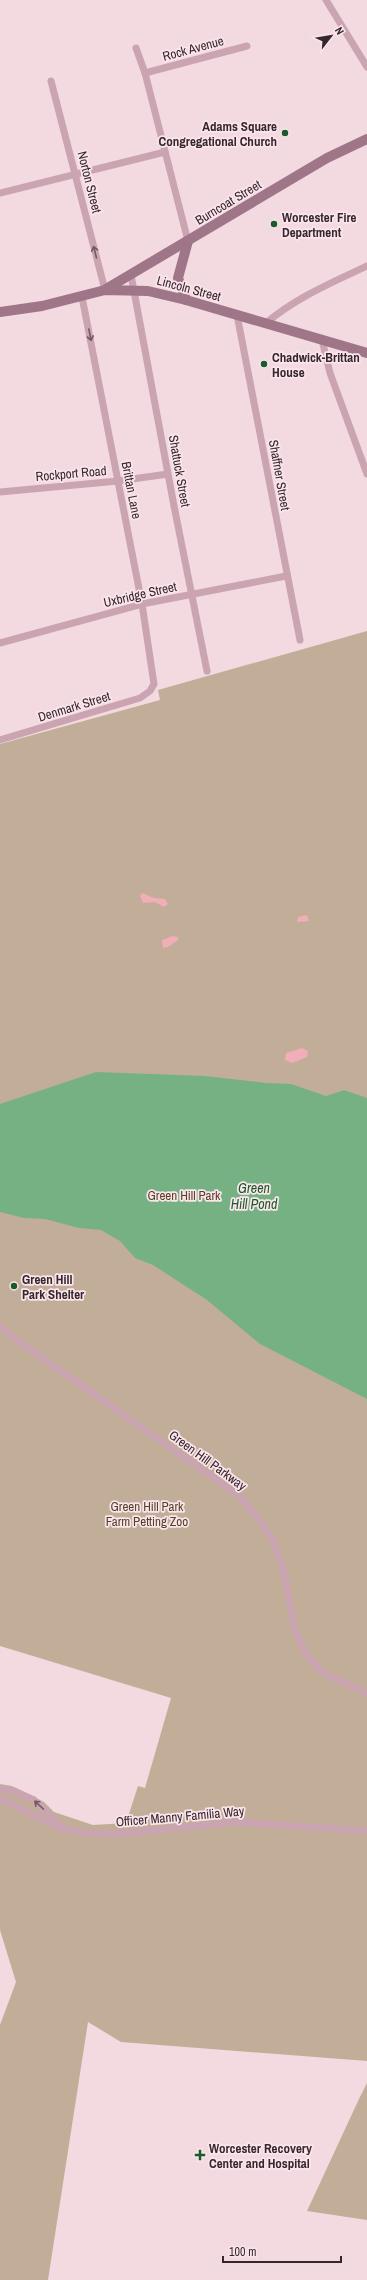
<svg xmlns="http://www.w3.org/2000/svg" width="367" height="2280" font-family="'Archivo Narrow',sans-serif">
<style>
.green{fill:#c2ae98}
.sand{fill:#f1adb8}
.water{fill:#76b183}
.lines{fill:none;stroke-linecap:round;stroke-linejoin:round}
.street{stroke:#cba4b2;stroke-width:7}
.secondary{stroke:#9f7588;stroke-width:10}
.oneway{stroke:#725863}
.poi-dot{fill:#195a29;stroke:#fae5eb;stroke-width:1.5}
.labels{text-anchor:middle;stroke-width:3.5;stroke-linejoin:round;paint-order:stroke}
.street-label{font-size:13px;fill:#36262e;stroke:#fae5eb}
.poi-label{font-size:13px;font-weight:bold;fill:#36262e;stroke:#fae5eb;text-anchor:start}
.park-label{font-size:13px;fill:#564128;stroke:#fae5eb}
.water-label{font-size:14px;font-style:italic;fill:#195a29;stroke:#fae5eb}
</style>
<rect width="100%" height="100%" fill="#f3d9e0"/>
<g class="green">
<polygon points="367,631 367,2061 121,2042 88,2022 48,2280 0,2280 0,2025 16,1982 0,1930 0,1784 12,1786 44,1802 54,1812 93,1825 126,1823 138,1786 145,1788 171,1698 0,1646 0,744 160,700 158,690"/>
<polygon points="367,2083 367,2220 307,2211 359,2099"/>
</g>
<g class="sand">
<polygon points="142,893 154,898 165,899 168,904 164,907 155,902 143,903 140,896"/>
<polygon points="307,915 309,921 297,922 298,917"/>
<polygon points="173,936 178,937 178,940 168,947 163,948 162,940"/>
<polygon points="302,1048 308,1051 307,1057 292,1063 285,1060 286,1053"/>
</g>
<polygon class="water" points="96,1072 205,1076 266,1083 291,1084 326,1096 344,1090 367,1098 367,1399 260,1344 207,1300 153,1265 135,1258 120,1241 101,1230 79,1228 45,1219 24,1218 0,1212 0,1104"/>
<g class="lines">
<g class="street">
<polyline points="326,0 367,67"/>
<polyline points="136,48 145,73 188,241"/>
<polyline points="145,73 247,46"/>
<polyline points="51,81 105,290"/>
<polyline points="0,193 165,152"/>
<polyline points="131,275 174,506 207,671"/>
<polyline points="237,315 300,640"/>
<path d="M265,324C295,298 331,283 367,266"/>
<polyline points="322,340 330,373 367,474"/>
<polyline points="0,492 118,481 168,474"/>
<polyline points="0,643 142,604 286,576"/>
<polyline points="0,740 140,698 150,691 154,684 142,604 82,297"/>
<polyline points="0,1326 11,1336 242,1498 273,1539 285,1576 295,1631 305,1652 321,1672 367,1693"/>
<polyline points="0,1789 14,1791 34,1800 61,1826"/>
<polyline points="0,1798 59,1828 83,1833 117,1834 236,1822 367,1831"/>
</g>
<g class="secondary">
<polyline points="106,289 327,158 367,139"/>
<polyline points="186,300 178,278 188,241"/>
<polyline points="0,312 42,306 105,290 148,291 186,300 367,353"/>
</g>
</g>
<defs><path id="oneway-shaft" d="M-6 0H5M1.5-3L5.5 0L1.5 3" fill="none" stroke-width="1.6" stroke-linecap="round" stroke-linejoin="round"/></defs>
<g class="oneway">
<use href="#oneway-shaft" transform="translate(95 252) rotate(-104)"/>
<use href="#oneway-shaft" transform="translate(90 335) rotate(79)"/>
<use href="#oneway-shaft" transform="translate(39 1805) rotate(-138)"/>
</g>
<g class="poi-dot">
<circle cx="285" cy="133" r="4"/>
<circle cx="274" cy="224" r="4"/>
<circle cx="264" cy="364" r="4"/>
<circle cx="14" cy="1286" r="4"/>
<path d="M198 2149h4v4h4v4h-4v4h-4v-4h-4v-4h4z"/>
</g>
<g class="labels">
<g class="street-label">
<text transform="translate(193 48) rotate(-15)" y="5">Rock Avenue</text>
<text transform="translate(90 182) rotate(76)" y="5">Norton Street</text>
<text transform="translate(228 202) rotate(-31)" y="5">Burncoat Street</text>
<text transform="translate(189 288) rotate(15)" y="5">Lincoln Street</text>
<text transform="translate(180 471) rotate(80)" y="5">Shattuck Street</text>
<text transform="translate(71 473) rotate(-5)" y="5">Rockport Road</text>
<text transform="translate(280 475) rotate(80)" y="5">Shaffner Street</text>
<text transform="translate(132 490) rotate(79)" y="5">Brittan Lane</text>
<text transform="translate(140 594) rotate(-13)" y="5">Uxbridge Street</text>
<text transform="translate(74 706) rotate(-17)" y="5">Denmark Street</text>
<text transform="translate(208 1460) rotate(36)" y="5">Green Hill Parkway</text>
<text transform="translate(180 1816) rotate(-5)" y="5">Officer Manny Familia Way</text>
</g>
<g class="poi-label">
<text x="277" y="131" text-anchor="end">Adams Square<tspan x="277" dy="15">Congregational Church</tspan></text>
<text x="282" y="222">Worcester Fire<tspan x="282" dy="15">Department</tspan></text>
<text x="272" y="362">Chadwick-Brittan<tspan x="272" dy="15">House</tspan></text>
<text x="22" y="1284">Green Hill<tspan x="22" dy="15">Park Shelter</tspan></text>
<text x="209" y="2153">Worcester Recovery<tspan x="209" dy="15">Center and Hospital</tspan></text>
</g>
<g class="park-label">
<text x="184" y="1200">Green Hill Park</text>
<text x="147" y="1511">Green Hill Park<tspan x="147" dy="15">Farm Petting Zoo</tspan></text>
</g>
<g class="water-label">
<text x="254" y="1193">Green<tspan x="254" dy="16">Hill Pond</tspan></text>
</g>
</g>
<g transform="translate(331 36) rotate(59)" stroke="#fae5eb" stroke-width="3" paint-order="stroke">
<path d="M0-3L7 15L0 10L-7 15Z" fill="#36262e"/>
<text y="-6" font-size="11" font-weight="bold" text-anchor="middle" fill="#36262e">N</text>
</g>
<path d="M223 2256v6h118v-6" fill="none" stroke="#36262e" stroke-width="2"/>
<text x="229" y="2256" font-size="12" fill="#36262e" stroke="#fae5eb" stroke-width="3" paint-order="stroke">100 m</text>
</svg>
